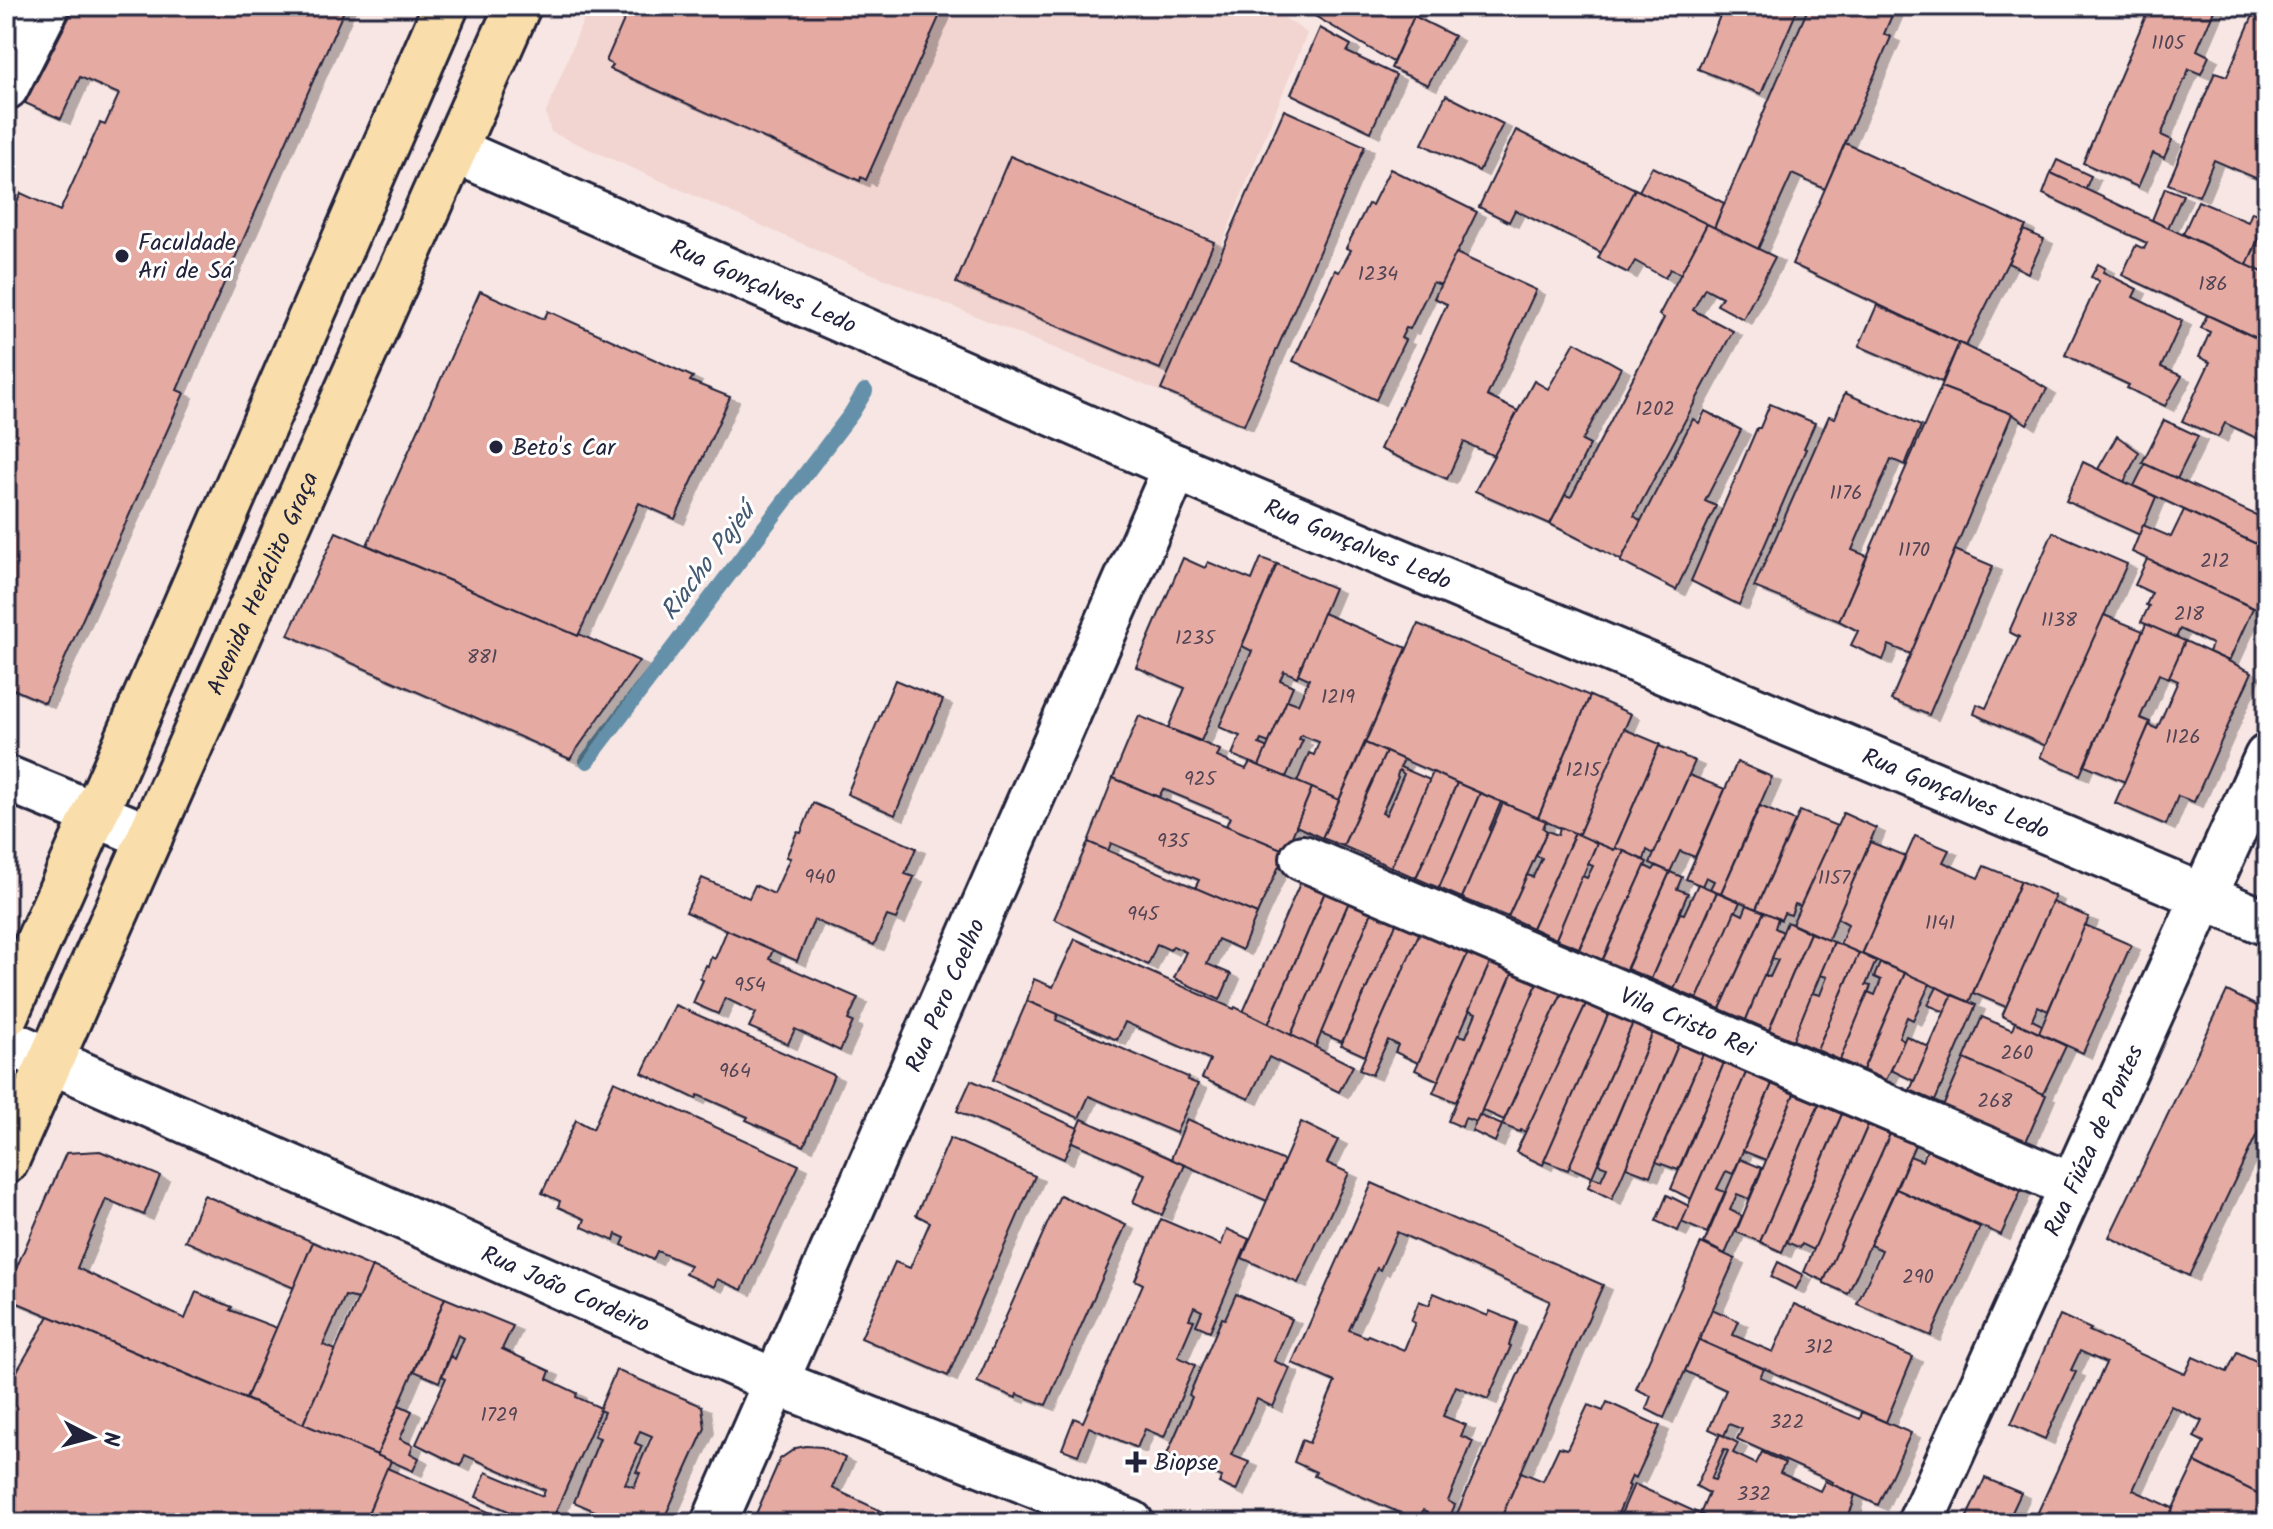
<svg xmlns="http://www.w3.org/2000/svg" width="2273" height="1529" font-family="Kalam,sans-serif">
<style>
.built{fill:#f2d4d0}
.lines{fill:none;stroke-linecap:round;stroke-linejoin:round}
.stream{stroke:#6590a9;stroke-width:16}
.building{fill:#e5aba3;stroke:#22223b;stroke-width:2;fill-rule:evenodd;filter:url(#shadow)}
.minor-casing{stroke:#22223b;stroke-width:50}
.major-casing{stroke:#22223b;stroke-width:50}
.minor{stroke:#fff;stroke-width:44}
.major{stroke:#f9deab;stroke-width:44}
.poi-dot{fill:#22223b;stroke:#fff;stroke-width:3}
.labels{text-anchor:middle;stroke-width:6;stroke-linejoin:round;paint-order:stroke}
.number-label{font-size:20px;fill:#534455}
.poi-label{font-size:24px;fill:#22223b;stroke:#fff;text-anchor:start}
.street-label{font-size:24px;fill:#22223b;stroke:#fff}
.water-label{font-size:26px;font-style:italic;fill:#435972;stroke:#fff}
</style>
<defs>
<filter id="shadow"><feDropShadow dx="9" dy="5" stdDeviation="0" flood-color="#0004"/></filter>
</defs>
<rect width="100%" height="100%" fill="#f7e6e3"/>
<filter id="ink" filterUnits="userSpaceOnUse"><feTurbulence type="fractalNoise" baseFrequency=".0125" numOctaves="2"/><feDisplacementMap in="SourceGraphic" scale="16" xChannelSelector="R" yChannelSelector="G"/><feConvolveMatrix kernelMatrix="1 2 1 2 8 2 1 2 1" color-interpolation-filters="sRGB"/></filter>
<g filter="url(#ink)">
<polygon class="built" points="589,6 1267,6 1307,33 1162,392 846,263 551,132 546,113"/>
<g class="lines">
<polyline class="stream" points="587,761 851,414 865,391"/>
</g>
<g class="building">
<polygon points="75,6 346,6 177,390 184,393 45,703 6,686 6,228 21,193 60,211 100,123 105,125 119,94 80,77 61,119 25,103"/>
<polygon points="630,6 944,6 866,180 861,177 860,181 610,69 613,65 606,61"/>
<polygon points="1298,6 1419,6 1393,62"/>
<polygon points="1724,6 1799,6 1761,94 1698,69"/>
<polygon points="1809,6 1896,6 1884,34 1891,37 1825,189 1792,174 1758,249 1714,228"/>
<polygon points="2150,6 2216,6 2197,50 2209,56 2201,74 2189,69 2161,135 2172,140 2164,158 2153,153 2138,187 2083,163"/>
<polygon points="2257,6 2267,6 2267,183 2214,160 2199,196 2168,184 2215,72 2227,76"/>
<polygon points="1414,16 1454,36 1428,85 1391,68"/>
<polygon points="1320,28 1351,45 1347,52 1396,75 1371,132 1291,94"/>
<polygon points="1446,95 1503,124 1479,171 1422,144"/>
<polygon points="1284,110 1365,146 1244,425 1161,390"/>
<polygon points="1516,130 1635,189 1602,253 1515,210 1509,222 1479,207"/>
<polygon points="1845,143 2026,226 1966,346 1792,264"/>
<polygon points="1010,156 1214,242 1160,369 956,283"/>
<polygon points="2057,160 2091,176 2085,190 2051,173"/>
<polygon points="1652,167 1724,203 1714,228 1639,191"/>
<polygon points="1390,169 1477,212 1441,285 1433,282 1410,329 1406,328 1401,338 1405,340 1376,400 1293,361 1335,270 1339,272 1351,250 1346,248 1368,204 1372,205"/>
<polygon points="2051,173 2267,274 2267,343 2122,275 2136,245 2144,249 2147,243 2043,194"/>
<polygon points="2165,188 2183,195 2168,228 2152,220"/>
<polygon points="1635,189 1707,224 1681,274 1670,269 1665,278 1635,261 1628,273 1598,258"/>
<polygon points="2198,201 2248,222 2252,212 2267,218 2247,265 2183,234"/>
<polygon points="2267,221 2267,274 2247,265"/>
<polygon points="1707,224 1775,257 1743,319 1717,305 1722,297 1705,288 1693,310 1733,331 1634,516 1641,521 1621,560 1550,524 1565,495 1571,497 1664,318 1659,315"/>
<polygon points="2024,230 2044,239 2028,273 2008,263"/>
<polygon points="1456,253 1536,290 1487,396 1518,411 1494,456 1464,442 1447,479 1380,449 1447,304 1434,298"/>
<polygon points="2098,264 2105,268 2103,272 2137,289 2133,297 2182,321 2161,367 2182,376 2165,406 2127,388 2129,385 2065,355 2099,281 2091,277"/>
<polygon points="480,291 544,319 548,311 693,377 690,381 730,397 675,519 639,503 578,636 367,545"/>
<polygon points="1877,305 1959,343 1942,382 1859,346"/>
<polygon points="2207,315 2267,343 2267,443 2225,423 2218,437 2182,421 2210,362 2199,357 2210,332 2201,328"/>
<polygon points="1575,342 1621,368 1582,441 1590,445 1550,524 1475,491 1534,381 1548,389"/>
<polygon points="1959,343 2019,372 2047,389 2027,424 2012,414 1941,387"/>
<polygon points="1941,387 2012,414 1911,654 1889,645 1883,660 1851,645 1858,631 1839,621"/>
<polygon points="1845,393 1921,426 1905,465 1891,459 1852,550 1867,556 1839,621 1754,587 1829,416 1835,418"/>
<polygon points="1770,404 1815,423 1804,448 1806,449 1739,605 1691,581 1757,428 1760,428"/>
<polygon points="1705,411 1741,430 1705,501 1716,506 1676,590 1621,562 1621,560 1693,419 1699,423"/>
<polygon points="2164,420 2198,436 2177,479 2142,463"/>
<polygon points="2117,436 2139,452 2124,482 2098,469"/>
<polygon points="2083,462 2156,497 2140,535 2066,501"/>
<polygon points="2145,464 2267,520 2267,549 2134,486"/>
<polygon points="2184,510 2267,549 2267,614 2132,552 2143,525 2171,537"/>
<polygon points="336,532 578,636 579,634 639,661 570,759 288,635"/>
<polygon points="2053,532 2127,564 2046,746 1974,714 1977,704 1986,708 2019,637 2009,632"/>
<polygon points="1955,550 1993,566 1929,715 1891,700"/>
<polygon points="1183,558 1205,568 1208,562 1252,580 1261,558 1277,564 1201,741 1168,728 1185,688 1136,667"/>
<polygon points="2147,559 2253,608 2229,661 2209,652 2212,644 2180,629 2176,638 2141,622 2149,606 2146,605 2152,593 2135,585"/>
<polygon points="1277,564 1334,588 1297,677 1284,671 1280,680 1293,686 1269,743 1261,740 1259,744 1268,748 1259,766 1232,755 1240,736 1219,727 1252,651 1242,646"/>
<polygon points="1323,613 1407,648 1339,800 1297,782 1309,753 1314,755 1319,742 1301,735 1299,739 1303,740 1286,777 1259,766 1287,700 1298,704 1309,679 1298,674"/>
<polygon points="2104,615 2143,631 2080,775 2040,757"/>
<polygon points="1418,624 1590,696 1538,818 1365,743"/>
<polygon points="2146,624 2185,641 2169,678 2159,674 2140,718 2150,722 2125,782 2085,765"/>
<polygon points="2185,641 2252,672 2194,802 2178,796 2166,825 2115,803 2149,725 2157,729 2178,681 2169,677"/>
<polygon points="895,680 943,700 895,815 847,794"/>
<polygon points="1590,696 1631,714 1578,836 1538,818"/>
<polygon points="1139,716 1220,750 1217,757 1246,769 1250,762 1312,788 1286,851 1226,826 1230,817 1163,789 1159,797 1113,778"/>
<polygon points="1624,729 1660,744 1614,850 1578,836"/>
<polygon points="1365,743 1386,752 1343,846 1322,838"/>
<polygon points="1659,746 1695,761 1654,854 1647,850 1644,860 1615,848"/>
<path d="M1386,752L1404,760L1400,767L1430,780L1391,867L1343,846ZM1399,770L1404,774L1386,815L1382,813L1398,777L1397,776Z"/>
<polygon points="1737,762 1772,777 1721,893 1710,889 1714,881 1706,877 1702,886 1686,879"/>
<polygon points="1433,772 1457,783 1416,878 1391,867"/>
<polygon points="1689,775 1725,789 1695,857 1680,851 1670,872 1650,863"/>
<polygon points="1113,778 1286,851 1257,914 1195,888 1199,880 1111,843 1108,851 1088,842"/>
<polygon points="1457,783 1480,793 1439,888 1416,878"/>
<polygon points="1312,788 1339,800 1322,838 1296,826"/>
<polygon points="1480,793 1501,802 1489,830 1491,831 1462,898 1439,888"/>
<polygon points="813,803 916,848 905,874 914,877 896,919 887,916 874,945 814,920 797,961 686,912 702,878 749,898 755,885 774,894 790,858 786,857 797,832 801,833"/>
<polygon points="1503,803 1546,821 1543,828 1547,831 1508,917 1462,898"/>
<polygon points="1760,806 1795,821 1756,909 1721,893"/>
<polygon points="1800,811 1837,826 1801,906 1795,904 1791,915 1784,913 1781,920 1756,909"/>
<polygon points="1843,813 1876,828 1828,940 1792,924"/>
<polygon points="1560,827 1575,833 1532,928 1508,917 1527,875 1533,877 1542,858 1536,856 1547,831 1558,835"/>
<polygon points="1575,833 1597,843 1556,939 1532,928"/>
<polygon points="1915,836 1949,850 1943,862 1978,878 1984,866 2021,881 1969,1002 1862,954"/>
<polygon points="1088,842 1257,914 1242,950 1218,939 1207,964 1231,974 1220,1000 1174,978 1186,952 1173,946 1170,950 1157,944 1148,965 1054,919"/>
<polygon points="1870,842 1905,856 1862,954 1840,945 1848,924 1837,918"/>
<polygon points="1597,843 1614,850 1615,848 1624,851 1579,948 1556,939 1582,876 1587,878 1593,866 1588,864"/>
<polygon points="1624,851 1647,862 1601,963 1577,954"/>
<polygon points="1645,866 1653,870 1656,866 1670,872 1624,974 1601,964"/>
<polygon points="1670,872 1682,877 1677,889 1688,893 1651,979 1627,969"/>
<polygon points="1301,881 1325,892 1268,1025 1243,1012"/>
<polygon points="2021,881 2055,896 2006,1007 1973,993"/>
<polygon points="1698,884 1717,892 1674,989 1651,979 1680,913 1684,914"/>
<polygon points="1325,892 1349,902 1291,1035 1268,1025"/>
<polygon points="1717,892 1740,902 1697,999 1674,989"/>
<polygon points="1349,902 1372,912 1315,1048 1291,1035"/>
<polygon points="2052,902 2089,917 2048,1011 2038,1006 2032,1020 2042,1025 2039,1033 2002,1016"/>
<polygon points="1747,905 1764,912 1720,1009 1697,999 1735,911 1743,915"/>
<polygon points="1372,912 1397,922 1342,1042 1321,1033"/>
<polygon points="1764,912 1778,918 1775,928 1783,932 1746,1020 1720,1009"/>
<polygon points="1397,922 1420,932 1365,1056 1341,1045"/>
<polygon points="1787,922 1810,933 1769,1030 1746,1020 1764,975 1770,977 1778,960 1772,958"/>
<polygon points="2085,925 2131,945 2083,1053 2039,1033"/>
<polygon points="727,930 773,950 769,959 858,998 848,1020 853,1022 840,1051 795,1029 788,1044 749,1027 756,1013 725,998 718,1014 693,1003 703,980 700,979 706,965 708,966 711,957 715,959"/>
<polygon points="1420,932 1468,953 1418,1063 1395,1052 1398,1045 1388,1040 1372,1075 1359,1070"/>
<polygon points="1810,933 1834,942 1793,1040 1769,1030"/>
<polygon points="1075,939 1234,1009 1235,1007 1353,1066 1339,1092 1269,1057 1249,1099 1202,1078 1210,1060 1209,1059 1125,1022 1117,1040 1027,1001 1034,979 1053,987"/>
<polygon points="1834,942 1859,953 1817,1050 1793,1040 1812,993 1820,995 1827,977 1820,975"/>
<polygon points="1468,953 1490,963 1439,1081 1415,1070"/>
<polygon points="1859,953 1876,961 1866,985 1871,986 1840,1060 1817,1050"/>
<polygon points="1490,963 1513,972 1456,1102 1433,1093 1458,1035 1466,1037 1476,1013 1469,1010"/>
<polygon points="1880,963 1905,973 1863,1070 1840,1060 1868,992 1875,995 1881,980 1874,977"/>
<polygon points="1513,972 1538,982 1477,1122 1465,1118 1462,1127 1448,1121"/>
<polygon points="1905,973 1930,984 1913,1020 1907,1017 1899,1037 1905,1041 1886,1080 1863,1070"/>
<polygon points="1538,982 1562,993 1504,1120 1482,1110"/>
<polygon points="1937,987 1952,995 1945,1012 1928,1005"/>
<polygon points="2227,991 2267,1011 2267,1113 2189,1276 2109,1237"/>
<polygon points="1562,993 1586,1004 1526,1132 1521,1130 1520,1132 1502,1125"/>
<polygon points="1952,995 1976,1005 1935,1101 1910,1090"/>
<polygon points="1027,1001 1058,1014 1056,1020 1188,1077 1187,1080 1198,1084 1176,1133 1089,1096 1079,1118 993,1080"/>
<polygon points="1586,1004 1609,1013 1543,1165 1516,1152"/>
<polygon points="675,1005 834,1075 804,1146 746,1120 748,1117 698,1095 696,1099 642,1073"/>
<polygon points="1609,1013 1633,1023 1568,1170 1544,1161"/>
<polygon points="1982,1017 2012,1030 2015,1022 2066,1046 2043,1094 1964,1059"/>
<polygon points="1633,1023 1653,1032 1592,1177 1569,1167"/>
<polygon points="1653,1032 1679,1043 1612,1199 1588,1187 1592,1177 1601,1180 1607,1167 1598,1164"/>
<polygon points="1906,1036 1929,1047 1914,1081 1891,1070"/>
<polygon points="1679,1043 1703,1054 1650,1176 1626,1167"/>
<polygon points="1703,1054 1724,1063 1678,1170 1656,1162"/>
<polygon points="1964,1059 2046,1095 2025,1144 1942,1109"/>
<polygon points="1724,1063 1746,1073 1691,1199 1671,1189"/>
<polygon points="1746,1073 1772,1084 1733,1174 1726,1171 1717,1189 1725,1192 1707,1233 1681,1222"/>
<polygon points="971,1080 1078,1128 1064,1159 957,1111"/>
<polygon points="614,1081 799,1165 742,1290 717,1279 714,1287 685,1274 690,1265 657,1251 653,1260 622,1245 625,1238 616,1234 614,1241 582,1227 585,1219 558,1207 560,1201 542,1193 576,1120 593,1129"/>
<polygon points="1772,1084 1794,1094 1766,1160 1743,1151"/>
<polygon points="1794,1094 1819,1104 1760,1242 1736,1232"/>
<polygon points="1819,1104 1842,1114 1782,1252 1760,1242"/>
<polygon points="1842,1114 1868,1125 1814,1250 1802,1244 1800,1248 1787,1242"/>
<polygon points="1479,1115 1502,1125 1495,1142 1472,1131"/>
<polygon points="1082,1119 1185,1165 1162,1215 1133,1202 1145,1174 1072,1142"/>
<polygon points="1187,1119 1284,1161 1267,1201 1171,1159"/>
<polygon points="1301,1122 1338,1140 1327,1163 1349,1173 1298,1283 1242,1258"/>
<polygon points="1868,1125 1890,1134 1824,1281 1804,1272"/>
<polygon points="1890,1134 1915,1145 1848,1294 1824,1283 1824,1281"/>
<polygon points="950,1138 1035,1176 948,1376 861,1338 895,1262 910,1268 930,1222 916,1215"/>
<polygon points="1927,1150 2021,1191 2001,1235 1896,1189 1910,1156 1922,1161"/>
<polygon points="100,1151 160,1176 144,1215 106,1199 77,1268 185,1319 196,1292 232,1307 230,1310 277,1328 246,1399 6,1298 6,1292 66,1153"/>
<polygon points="1740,1159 1762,1168 1749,1199 1737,1194 1730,1210 1742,1216 1725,1254 1704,1243"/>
<polygon points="1372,1183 1603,1285 1499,1523 1453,1523 1550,1301 1397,1232 1380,1270 1377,1268 1349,1330 1367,1337 1368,1335 1404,1350 1415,1323 1411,1321 1419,1301 1429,1305 1434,1293 1488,1316 1490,1311 1517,1322 1509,1345 1511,1346 1488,1399 1456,1386 1443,1416 1466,1425 1461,1436 1473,1441 1448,1501 1455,1505 1447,1523 1423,1523 1428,1512 1423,1510 1419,1521 1314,1476 1316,1472 1294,1462 1302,1440 1309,1443 1335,1382 1292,1363"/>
<polygon points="1896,1189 1980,1227 1931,1336 1857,1304 1882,1250 1870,1245"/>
<polygon points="204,1195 313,1242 294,1288 185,1241"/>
<polygon points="1060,1195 1126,1225 1046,1405 1017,1394 1016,1398 977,1382"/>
<polygon points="1667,1195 1689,1206 1678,1231 1656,1221"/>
<polygon points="1161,1219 1221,1245 1227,1229 1249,1239 1210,1331 1196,1325 1202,1311 1194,1307 1189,1319 1194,1320 1178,1357 1195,1365 1164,1437 1145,1429 1137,1448 1089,1427 1078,1455 1062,1449 1074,1418 1083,1422 1143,1284 1135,1280"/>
<polygon points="313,1242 372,1267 359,1299 345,1296 323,1345 336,1350 303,1424 246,1399"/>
<polygon points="1701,1243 1735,1259 1664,1418 1646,1409 1651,1396 1636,1389"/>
<polygon points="1778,1262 1803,1275 1796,1289 1771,1277"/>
<polygon points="372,1267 445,1298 377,1455 303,1424"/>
<polygon points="1236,1294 1292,1319 1274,1361 1290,1368 1273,1407 1257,1399 1231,1455 1249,1462 1236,1491 1219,1483 1222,1477 1167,1454 1192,1397 1189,1395 1222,1318 1225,1319"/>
<polygon points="445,1298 513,1326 502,1349 550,1371 547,1379 577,1393 576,1397 601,1408 551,1523 536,1523 476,1497 486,1472 543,1496 545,1490 465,1455 461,1466 416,1444 446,1378 442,1376 451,1356 455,1359 464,1338 458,1335 439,1382 414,1371"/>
<polygon points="1794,1304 1913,1357 1886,1422 1699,1340 1712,1309 1739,1321 1733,1335 1773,1352"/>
<polygon points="2060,1315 2091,1329 2089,1331 2185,1374 2193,1357 2227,1372 2237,1352 2267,1366 2267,1498 2195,1462 2204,1442 2194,1437 2202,1421 2171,1406 2133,1490 2173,1508 2166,1523 2033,1523 2106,1363 2080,1351 2071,1370 2076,1372 2045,1439 2011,1424"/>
<polygon points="49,1316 391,1461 364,1523 6,1523 6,1390"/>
<polygon points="1699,1340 1764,1369 1760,1377 1860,1419 1862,1412 1911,1433 1878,1505 1832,1484 1833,1482 1737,1439 1742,1429 1729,1424 1724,1436 1709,1429 1726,1390 1685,1371"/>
<path d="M616,1370L702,1406L705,1428L662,1523H649L650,1520L637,1514L634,1523H600L604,1515L574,1502L600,1438L594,1436L604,1412L599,1410ZM640,1431L652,1436L636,1472L640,1473L634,1487L625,1484L642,1446L635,1443Z"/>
<polygon points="1607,1402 1660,1426 1636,1478 1632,1476 1628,1485 1630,1486 1614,1523 1499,1523 1521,1472 1543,1481 1559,1447 1567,1449 1588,1405 1603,1411"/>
<polygon points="399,1405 412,1411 400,1439 413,1445 410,1453 419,1458 413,1471 377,1455"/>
<path d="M1720,1434L1738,1443L1733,1453L1756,1464L1762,1452L1785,1463L1780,1473L1820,1491L1825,1481L1855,1495L1852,1504L1853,1505L1845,1523H1720L1700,1514L1709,1493L1696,1486ZM1724,1449L1728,1451L1715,1480L1711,1479Z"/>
<polygon points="806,1446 822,1447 845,1458 832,1488 879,1510 873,1523 752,1523 780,1459 796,1448"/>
<polygon points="2195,1462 2267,1498 2267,1523 2215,1523 2205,1518 2202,1523 2166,1523"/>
<polygon points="387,1468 514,1523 364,1523"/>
<polygon points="1985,1478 2021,1493 2007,1523 1964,1523"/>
<polygon points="1634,1484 1711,1519 1709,1523 1617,1523"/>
<polygon points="879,1510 911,1523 873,1523"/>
<polygon points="555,1513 580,1523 551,1523"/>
</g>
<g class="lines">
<g class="minor-casing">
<g id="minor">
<polyline points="6,87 47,6"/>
<path id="s1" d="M454,150L1212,483L2267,923"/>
<polyline points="6,778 150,837"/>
<path id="s2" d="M1303,858L2072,1186"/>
<path id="s3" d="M6,1041L776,1382L1131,1523"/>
<path id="s4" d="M714,1523L1176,467"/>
<path id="s5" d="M1920,1523L2267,757"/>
</g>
</g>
<g class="major-casing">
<g id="major">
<polyline points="6,1014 106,789 446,6"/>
<path id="s6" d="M6,1161L518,6"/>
</g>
</g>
<use href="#minor" class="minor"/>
<use href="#major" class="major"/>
</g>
</g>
<g class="poi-dot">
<circle cx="122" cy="256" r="8"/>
<circle cx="496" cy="447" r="8"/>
<path d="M1132 1450h8v8h8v8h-8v8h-8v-8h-8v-8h8z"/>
</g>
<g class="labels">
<g class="number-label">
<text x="2168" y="49">1105</text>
<text x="1378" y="280">1234</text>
<text x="2213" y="290">186</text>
<text x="1655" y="415">1202</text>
<text x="1846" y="499">1176</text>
<text x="1914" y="556">1170</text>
<text x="2215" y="567">212</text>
<text x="2189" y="620">218</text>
<text x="2059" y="626">1138</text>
<text x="1195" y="644">1235</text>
<text x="482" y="663">881</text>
<text x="1338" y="703">1219</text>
<text x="2183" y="743">1126</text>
<text x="1583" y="776">1215</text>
<text x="1200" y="785">925</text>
<text x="1173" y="847">935</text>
<text x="820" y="883">940</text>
<text x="1834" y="884">1157</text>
<text x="1143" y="920">945</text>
<text x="1940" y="929">1141</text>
<text x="750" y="991">954</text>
<text x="2017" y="1059">260</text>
<text x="735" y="1077">964</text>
<text x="1995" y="1107">268</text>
<text x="1918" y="1283">290</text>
<text x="1819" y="1353">312</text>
<text x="499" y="1421">1729</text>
<text x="1787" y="1428">322</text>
<text x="1754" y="1500">332</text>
</g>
<g class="poi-label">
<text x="138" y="250">Faculdade<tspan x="138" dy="28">Ari de Sá</tspan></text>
<text x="512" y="455">Beto's Car</text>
<text x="1154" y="1470">Biopse</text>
</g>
<g class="street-label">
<text dy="8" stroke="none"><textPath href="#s1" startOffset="338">Rua Gonçalves Ledo</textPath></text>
<text dy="8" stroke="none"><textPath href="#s1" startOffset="986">Rua Gonçalves Ledo</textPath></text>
<text dy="8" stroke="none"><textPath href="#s6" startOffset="632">Avenida Heráclito Graça</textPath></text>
<text dy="8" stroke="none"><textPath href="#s1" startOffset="1634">Rua Gonçalves Ledo</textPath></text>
<text dy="8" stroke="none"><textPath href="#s4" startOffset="576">Rua Pero Coelho</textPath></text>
<text dy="8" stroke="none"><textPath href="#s2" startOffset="418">Vila Cristo Rei</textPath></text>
<text dy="8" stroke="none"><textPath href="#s5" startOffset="420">Rua Fiúza de Pontes</textPath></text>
<text dy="8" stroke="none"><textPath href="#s3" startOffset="612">Rua João Cordeiro</textPath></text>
</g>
<g class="water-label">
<text transform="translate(707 561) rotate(-53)" y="9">Riacho Pajeú</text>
</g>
</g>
<rect width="2273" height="1529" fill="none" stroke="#fff" stroke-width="32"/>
<rect x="16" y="16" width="2241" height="1497" fill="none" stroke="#22223b" stroke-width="3" filter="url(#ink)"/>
<g transform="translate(92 1437) rotate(96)" stroke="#ffffff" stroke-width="6" paint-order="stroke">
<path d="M0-6L14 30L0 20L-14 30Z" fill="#22223b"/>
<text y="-12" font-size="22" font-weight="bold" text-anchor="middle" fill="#22223b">N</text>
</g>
</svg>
